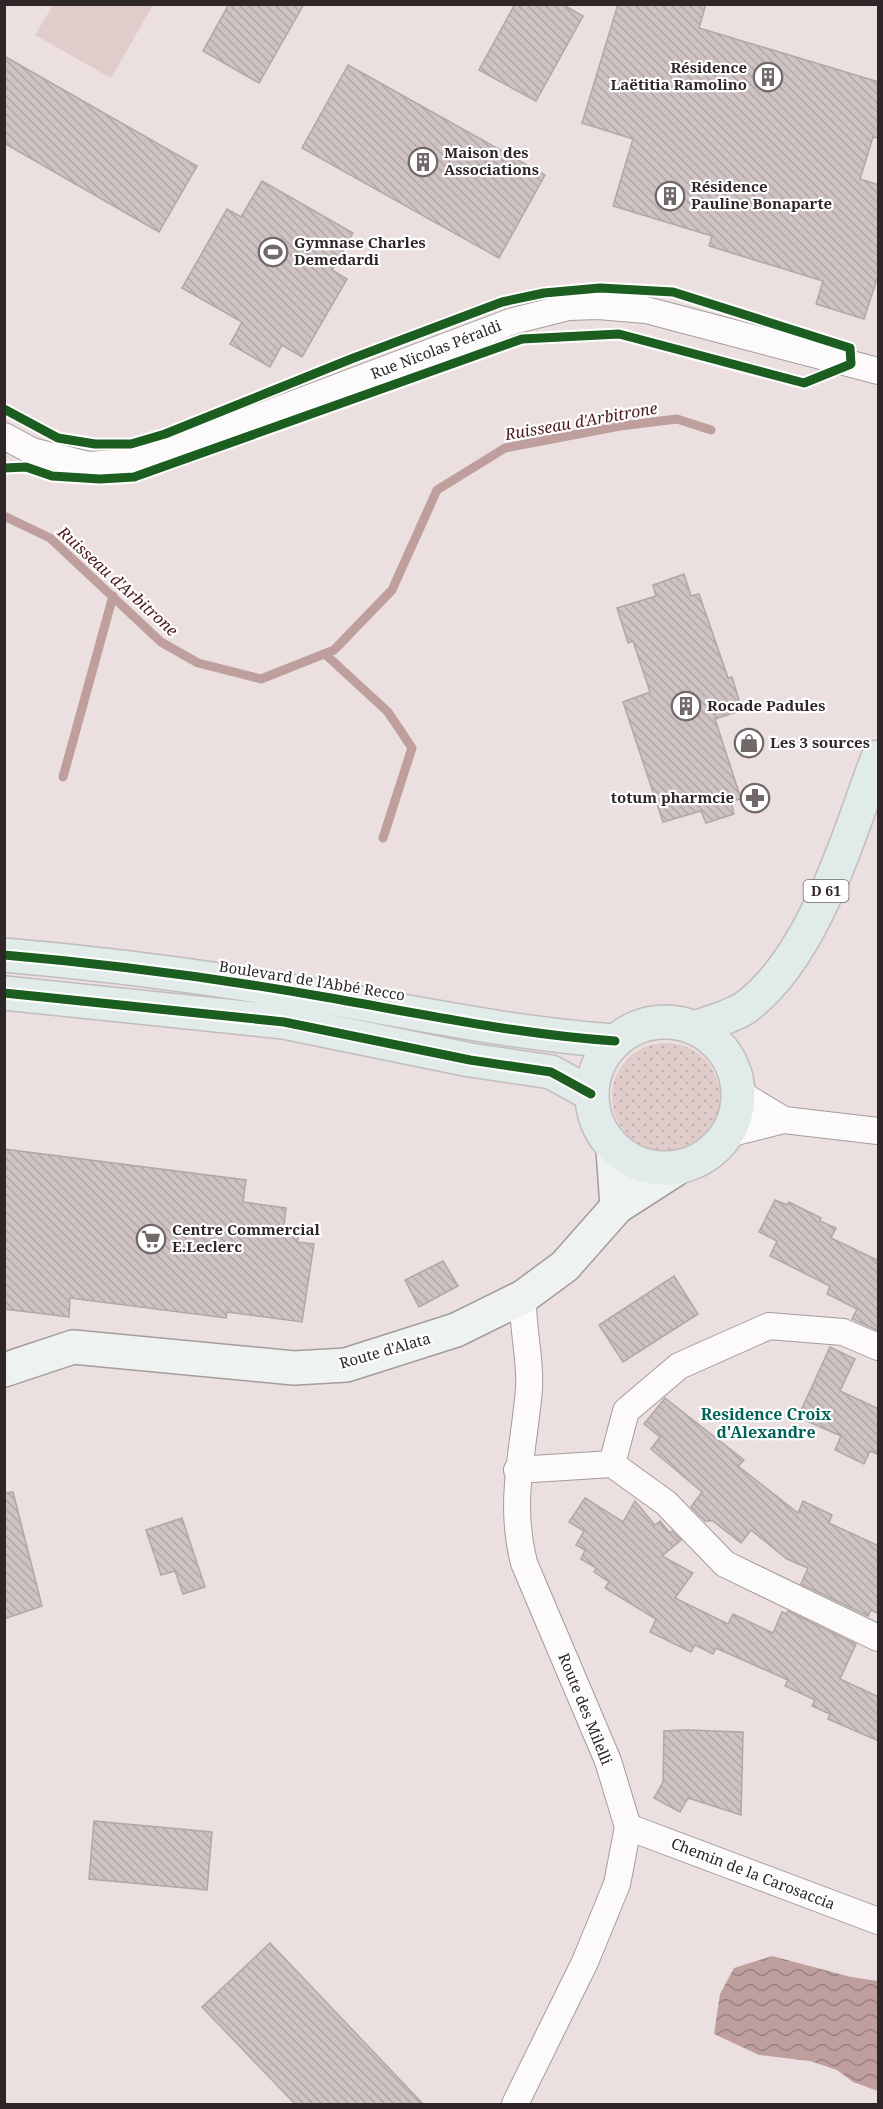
<svg xmlns="http://www.w3.org/2000/svg" width="883" height="2109" font-family="'Noto Serif',serif">
<style>
.grass{fill:url(#grass-dots)}
.garden{fill:#dfcccb}
.water{fill:url(#water-waves)}
.lines{fill:none;stroke-linecap:round;stroke-linejoin:round}
.stream{stroke:#be9f9d;stroke-width:9}
.building{fill:url(#building-back-hatch);stroke:#b0a7a6;stroke-width:1.5}
.street-casing{stroke:#a49c9b;stroke-width:28}
.secondary-casing{stroke:#a49c9b;stroke-width:36}
.primary-casing{stroke:#c2bcbc;stroke-width:36}
.street{stroke:#fcfafa;stroke-width:26}
.secondary{stroke:#eef3f2;stroke-width:33}
.primary{stroke:#e1ebe9;stroke-width:33}
.cycleway-casing{stroke:#fff;stroke-width:13}
.cycleway{stroke:#1b5e20;stroke-width:9}
.labels{text-anchor:middle;stroke-width:4.5;stroke-linejoin:round;paint-order:stroke}
.shield{fill:#fff;stroke:#6d6868;stroke-width:1.5}
.shield-label{font-size:14px;font-weight:bold;fill:#2f2727}
.poi-label{font-size:15px;font-weight:bold;fill:#2f2727;stroke:#fff;text-anchor:start}
.street-label{font-size:15px;fill:#2f2727;stroke:#fff}
.water-label{font-size:16px;font-style:italic;fill:#4e1a1c;stroke:#fff}
.neighbourhood-label{font-size:16px;font-weight:bold;fill:#006258;stroke:#fff}
</style>
<defs>
<pattern id="grass-dots" width="8" height="8" patternUnits="userSpaceOnUse" patternTransform="scale(1.5)"><rect width="8" height="8" fill="#dfcccb"/><path d="M2 2h.1M6 6h.1" fill="none" stroke="#c0afae" stroke-width="1.8" stroke-linecap="round"/></pattern>
<pattern id="water-waves" width="16" height="10" patternUnits="userSpaceOnUse" patternTransform="scale(1.5)"><rect width="16" height="10" fill="#be9f9d"/><path d="M0 5q4-4 8 0t8 0" fill="none" stroke="#9b8280"/></pattern>
<pattern id="building-back-hatch" width="6" height="6" patternUnits="userSpaceOnUse" patternTransform="scale(1.5)"><rect width="6" height="6" fill="#cfc2c2"/><path d="M-1 5l2 2M0 0l6 6M5-1l2 2" fill="none" stroke="#b2a7a7"/></pattern>
</defs>
<rect width="100%" height="100%" fill="#ebe0df"/>
<circle class="grass" cx="666" cy="1097" r="54"/>
<polygon class="garden" points="53,5 53,4 153,5 111,78 35,35"/>
<polygon class="water" points="772,1956 851,1977 878,1981 878,2091 853,2082 837,2070 810,2061 759,2055 714,2034 720,1994 734,1968"/>
<g class="lines">
<g class="stream">
<polyline points="4,516 50,538 161,642 198,663 261,679 334,650 392,590 437,490 505,448 620,426 677,419 711,430"/>
<polyline points="325,654 388,712 412,748 383,838"/>
<polyline points="63,777 113,596"/>
</g>
</g>
<g class="building">
<polygon points="229,4 304,4 259,83 203,51"/>
<polygon points="515,4 562,4 583,16 536,101 479,70"/>
<polygon points="618,4 706,4 699,28 879,82 879,138 873,137 860,179 879,185 879,273 864,319 816,304 823,281 709,246 712,236 613,206 633,139 582,123"/>
<polygon points="4,56 197,166 159,232 4,143"/>
<polygon points="348,65 545,175 499,258 302,148"/>
<polygon points="262,181 353,233 332,270 347,279 302,357 282,345 270,367 230,344 242,322 182,288 227,209 241,217"/>
<polygon points="684,574 691,596 699,594 728,678 732,677 742,710 715,719 741,799 731,801 734,814 706,823 701,811 663,822 623,702 650,692 633,641 628,643 617,608 656,596 653,585"/>
<polygon points="4,1149 246,1180 243,1202 286,1208 283,1233 299,1235 297,1242 314,1244 302,1322 227,1312 226,1318 70,1298 69,1317 4,1309"/>
<polygon points="775,1200 787,1205 789,1202 821,1218 820,1221 836,1228 831,1238 879,1261 879,1331 852,1319 857,1309 827,1294 830,1286 770,1256 777,1241 759,1232"/>
<polygon points="443,1261 458,1286 419,1307 405,1280"/>
<polygon points="674,1276 698,1314 623,1362 599,1325"/>
<polygon points="830,1347 855,1359 840,1391 879,1409 879,1455 870,1451 864,1464 835,1450 841,1436 798,1417"/>
<polygon points="665,1398 744,1460 738,1466 798,1513 803,1501 832,1515 829,1523 879,1546 879,1614 871,1610 868,1616 801,1584 808,1568 787,1559 751,1530 741,1543 713,1521 705,1521 691,1507 702,1492 651,1449 660,1437 644,1424"/>
<polygon points="13,1492 42,1606 4,1619 4,1493"/>
<polygon points="585,1498 623,1522 635,1501 655,1525 660,1521 670,1533 672,1531 681,1540 662,1556 693,1573 675,1598 728,1624 733,1614 773,1633 782,1612 787,1614 788,1611 856,1644 840,1679 879,1697 879,1741 828,1719 830,1714 812,1706 815,1700 785,1686 788,1680 716,1648 713,1654 695,1645 691,1652 650,1632 656,1619 605,1588 609,1582 594,1572 596,1568 581,1559 585,1550 576,1545 584,1531 569,1522"/>
<polygon points="182,1518 205,1587 183,1594 175,1571 161,1575 146,1530"/>
<polygon points="686,1730 743,1732 741,1815 688,1798 680,1812 654,1798 663,1782 664,1731"/>
<polygon points="94,1821 212,1832 207,1890 89,1879"/>
<polygon points="270,1943 423,2104 295,2104 202,2007"/>
</g>
<g class="lines">
<g class="street-casing">
<g id="street">
<polyline points="4,436 32,451 89,465 143,461 513,321 569,307 598,306 646,310 878,371"/>
<polyline points="739,1093 784,1120"/>
<polyline points="728,1134 784,1120 878,1131"/>
<polyline points="612,1464 626,1411 679,1366 769,1326 843,1332 878,1347"/>
<polyline points="517,1470 612,1464 666,1503 725,1564 878,1638"/>
<polyline points="628,1827 878,1921"/>
<path d="M515,2104L585,1962L617,1884L628,1827L608,1761L524,1563C508,1501 524,1450 529,1389C531,1359 522,1328 523,1297"/>
</g>
</g>
<g class="secondary-casing">
<g id="secondary">
<polyline points="613,1149 617,1207"/>
<polyline points="4,1370 73,1347 294,1368 346,1365 456,1330 523,1297 565,1266 617,1207 676,1169"/>
</g>
</g>
<g class="primary-casing">
<g id="primary">
<path d="M4,955C110,964 215,978 319,996C417,1013 515,1034 615,1041"/>
<polyline points="4,993 284,1022 470,1060 551,1072 591,1094"/>
<circle cx="665" cy="1095" r="73"/>
<path d="M695,1028C710,1022 732,1017 746,1007C814,957 849,834 878,757"/>
</g>
</g>
<use href="#street" class="street"/>
<use href="#secondary" class="secondary"/>
<use href="#primary" class="primary"/>
<g class="cycleway-casing">
<g id="cycleway">
<polyline points="4,409 58,438 95,444 131,444 165,434 351,359 502,302 544,293 600,288 673,292 850,348 851,364 804,383 619,334 522,339 134,477 100,479 52,476 26,467 4,468"/>
<path d="M4,955C110,964 215,978 319,996C417,1013 515,1034 615,1041"/>
<polyline points="4,993 284,1022 470,1060 551,1072 591,1094"/>
</g>
</g>
<use href="#cycleway" class="cycleway"/>
</g>
<defs>
<g id="building-ring" transform="scale(1.5)"><circle r="9.5" fill="#fff" stroke="#716867" stroke-width="1.5"/><path d="M-4-6H4V6H1V3H-1V6H-4ZM-2.5-4.3h1.7v1.8h-1.7ZM.8-4.3h1.7v1.8H.8ZM-2.5-1h1.7V.8h-1.7ZM.8-1h1.7V.8H.8Z" fill="#716867"/></g>
<g id="stadium-ring" transform="scale(1.5)"><circle r="9.5" fill="#fff" stroke="#716867" stroke-width="1.5"/><path d="M0-5a6.5 5 0 1 0 0 10a6.5 5 0 1 0 0-10ZM-3.5-1.8h7v3.6h-7Z" fill="#716867"/></g>
<g id="shop-ring" transform="scale(1.5)"><circle r="9.5" fill="#fff" stroke="#716867" stroke-width="1.5"/><path d="M-5-2.5h2.3a2.7 3.5 0 0 1 5.4 0H5L5.5 6h-11ZM-1.5-2.5h3a1.5 2.3 0 0 0-3 0Z" fill="#716867"/></g>
<g id="pharmacy-ring" transform="scale(1.5)"><circle r="9.5" fill="#fff" stroke="#716867" stroke-width="1.5"/><path d="M-2-6h4v4h4v4h-4v4h-4v-4h-4v-4h4Z" fill="#716867"/></g>
<g id="supermarket-ring" transform="scale(1.5)"><circle r="9.5" fill="#fff" stroke="#716867" stroke-width="1.5"/><path d="M-6-5.5h2.5l.6 2H6L4.5 2H-2.5L-4.4-4H-6ZM-1.5 3.2a1.3 1.3 0 1 0 .1 0ZM3 3.2a1.3 1.3 0 1 0 .1 0Z" fill="#716867"/></g>
</defs>
<g fill-rule="evenodd">
<use href="#building-ring" x="768" y="77"/>
<use href="#building-ring" x="423" y="162"/>
<use href="#building-ring" x="670" y="196"/>
<use href="#stadium-ring" x="273" y="252"/>
<use href="#building-ring" x="686" y="706"/>
<use href="#shop-ring" x="749" y="743"/>
<use href="#pharmacy-ring" x="755" y="798"/>
<use href="#supermarket-ring" x="151" y="1239"/>
</g>
<g class="labels">
<rect class="shield" x="803.5" y="880" width="45" height="22" rx="4.5"/>
<g class="shield-label">
<text x="826" y="896">D 61</text>
</g>
<g class="poi-label">
<text x="747" y="73" text-anchor="end">Résidence<tspan x="747" dy="17">Laëtitia Ramolino</tspan></text>
<text x="444" y="158">Maison des<tspan x="444" dy="17">Associations</tspan></text>
<text x="691" y="192">Résidence<tspan x="691" dy="17">Pauline Bonaparte</tspan></text>
<text x="294" y="248">Gymnase Charles<tspan x="294" dy="17">Demedardi</tspan></text>
<text x="707" y="711">Rocade Padules</text>
<text x="770" y="748">Les 3 sources</text>
<text x="734" y="803" text-anchor="end">totum pharmcie</text>
<text x="172" y="1235">Centre Commercial<tspan x="172" dy="17">E.Leclerc</tspan></text>
</g>
<g class="street-label">
<text transform="translate(436 350) rotate(-21)" y="5">Rue Nicolas Péraldi</text>
<text transform="translate(312 981) rotate(9)" y="5">Boulevard de l'Abbé Recco</text>
<text transform="translate(385 1351) rotate(-16)" y="5">Route d'Alata</text>
<text transform="translate(585 1709) rotate(68)" y="5">Route des Milelli</text>
<text transform="translate(753 1874) rotate(21)" y="5">Chemin de la Carosaccia</text>
</g>
<g class="water-label">
<text transform="translate(581 421) rotate(-10)" y="6">Ruisseau d'Arbitrone</text>
<text transform="translate(118 581) rotate(42)" y="6">Ruisseau d'Arbitrone</text>
</g>
<g class="neighbourhood-label">
<text x="766" y="1420">Residence Croix<tspan x="766" dy="18">d'Alexandre</tspan></text>
</g>
</g>
<rect width="883" height="2109" fill="none" stroke="#2f2727" stroke-width="12"/>
</svg>
